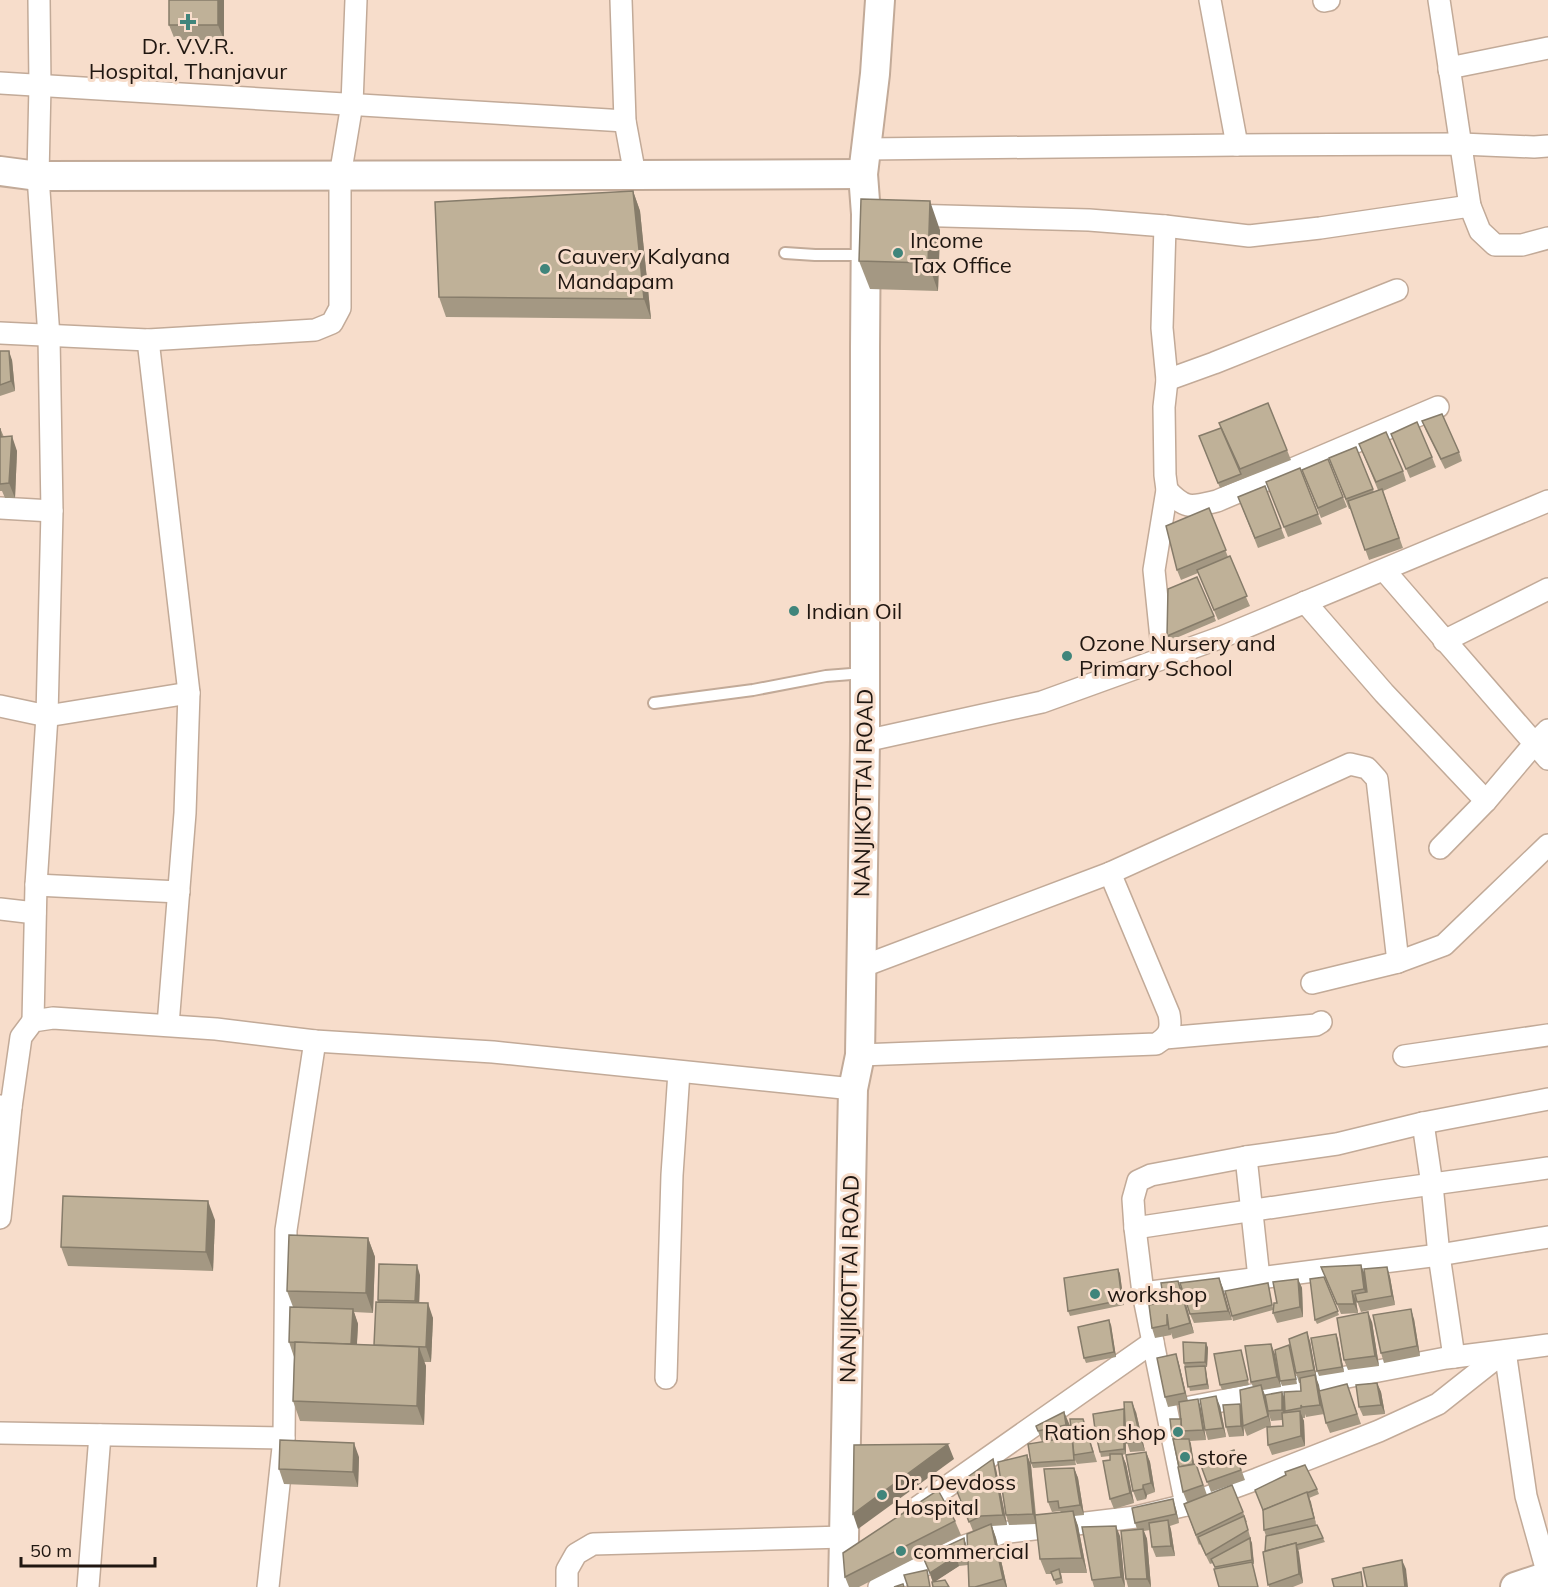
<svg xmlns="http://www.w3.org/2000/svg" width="1548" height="1587" font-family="Mulish,sans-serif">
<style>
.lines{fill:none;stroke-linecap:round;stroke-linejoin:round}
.lane-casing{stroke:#c2aa98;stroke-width:14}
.street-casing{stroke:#c2aa98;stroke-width:24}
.secondary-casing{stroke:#c2aa98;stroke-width:32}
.lane{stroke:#fff;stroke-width:10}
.street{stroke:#fff;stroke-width:21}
.secondary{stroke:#fff;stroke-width:28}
.wall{fill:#a49883;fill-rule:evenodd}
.shaded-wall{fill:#867c6a}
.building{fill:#bfb198;stroke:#867c6a;stroke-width:1.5}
.poi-dot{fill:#40857b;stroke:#f7ddcb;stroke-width:2}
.labels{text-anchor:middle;stroke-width:6;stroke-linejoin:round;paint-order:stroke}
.poi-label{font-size:22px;fill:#201711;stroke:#f7ddcb;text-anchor:start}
.street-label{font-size:22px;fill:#201711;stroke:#f7ddcb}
</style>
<rect width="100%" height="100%" fill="#f7ddcb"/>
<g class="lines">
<g class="lane-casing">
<g id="lane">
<polyline points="785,253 815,255 865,255"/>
<polyline points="654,703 753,690 826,676 864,673"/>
</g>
</g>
<g class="street-casing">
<g id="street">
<polyline points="621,0 625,121 635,175"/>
<polyline points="1210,0 1237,145"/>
<polyline points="1439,0 1470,206 1480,231 1495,245 1522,245 1548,238"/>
<polyline points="1324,1 1329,0"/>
<polyline points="1449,70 1449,68 1548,48"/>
<polyline points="0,83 625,121"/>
<polyline points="867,149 1237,145 1461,144 1534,147 1548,146"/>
<polyline points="907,215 1089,220 1165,226 1249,236 1320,228 1470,206"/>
<polyline points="0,333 148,340 315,330 332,323 340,308 340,176 352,104 356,0"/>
<polyline points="148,340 189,693 185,813 168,1025"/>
<polyline points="1167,380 1214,363 1397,290"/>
<path d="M1167,490C1186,510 1191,507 1217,501L1438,407"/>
<polyline points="0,508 52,511"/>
<polyline points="1384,570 1548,759"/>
<polyline points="1305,602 1384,693 1486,801"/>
<polyline points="1444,641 1548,589"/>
<polyline points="1163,658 1154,570 1167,490 1165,475 1164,407 1167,380 1162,328 1165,226"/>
<polyline points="0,706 47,716 189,693"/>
<polyline points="865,741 1042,702 1222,637 1548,501"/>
<polyline points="1440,848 1486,801 1535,743 1548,730"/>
<polyline points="36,885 179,892"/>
<polyline points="0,909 35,913"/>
<polyline points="861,967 1110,873 1350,764 1367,768 1377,779 1398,962"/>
<polyline points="1312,983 1398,962 1444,945 1548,845"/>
<polyline points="33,1021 36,885 47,716 52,511 49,337 38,176 40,85 39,0"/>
<polyline points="1165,1038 1316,1025 1321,1022"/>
<path d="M860,1055L1156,1044C1169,1036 1172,1030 1169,1014L1110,873"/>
<polyline points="1404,1056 1548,1035"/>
<polyline points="0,1106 11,1107 21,1037 33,1021 53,1018 216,1029 315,1041 493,1052 853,1089"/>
<polyline points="1423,1123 1432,1185 1439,1255 1454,1357"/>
<polyline points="1246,1157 1259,1278"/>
<polyline points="0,1218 11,1107"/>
<polyline points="1135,1228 1382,1191 1548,1168"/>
<polyline points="1143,1293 1439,1255 1548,1237"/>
<polyline points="666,1378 672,1175 679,1072"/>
<polyline points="1190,1407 1446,1358 1548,1345"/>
<polyline points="0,1433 284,1438"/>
<polyline points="1186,1505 1143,1293 1135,1228 1133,1199 1138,1181 1151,1175 1246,1157 1337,1144 1423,1123 1548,1099"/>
<polyline points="915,1509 1153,1342"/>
<polyline points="88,1587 100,1435"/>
<polyline points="268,1587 284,1438 286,1230 315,1041"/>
<polyline points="567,1587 567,1570 576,1554 593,1544 844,1537"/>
<polyline points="879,1587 962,1547 1001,1533 1136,1517 1186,1505 1257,1479 1379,1431 1438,1404 1505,1351 1526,1496 1548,1575"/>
</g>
</g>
<g class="secondary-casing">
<g id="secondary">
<polyline points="0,171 38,176 635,175 863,174"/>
<polyline points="843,1587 853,1089 860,1055 865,741 865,348 866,214 863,174 875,74 880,0"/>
<polyline points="1515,1587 1548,1576"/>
</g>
</g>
<use href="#lane" class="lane"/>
<use href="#street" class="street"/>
<use href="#secondary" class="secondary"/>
</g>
<g class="wall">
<polygon points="224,0 224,40 175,40 169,25"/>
<polygon points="633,191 640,211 651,319 446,317 439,297"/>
<polygon points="940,230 938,291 870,289 859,261"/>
<polygon points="0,351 12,360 15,391 0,396"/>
<polygon points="1422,421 1459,452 1462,461 1445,469 1426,431"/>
<polygon points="0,428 4,437 17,451 15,498 5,498 2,491 0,491"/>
<polygon points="1391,434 1432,457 1436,467 1410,478"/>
<polygon points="1199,436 1287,450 1291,460 1220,488"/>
<polygon points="1359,444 1403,471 1406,481 1383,491 1403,548 1369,560 1351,509 1349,509 1329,458 1356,447 1374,492 1378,490"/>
<polygon points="1302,470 1343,497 1347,507 1321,518"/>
<polygon points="1266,482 1318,514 1322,524 1288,537"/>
<polygon points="1265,486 1285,538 1258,548 1238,497"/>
<polygon points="1209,508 1228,557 1250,606 1218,620 1198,573 1181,580 1177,570"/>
<polygon points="1214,616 1216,621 1169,641 1167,636"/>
<polygon points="215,1220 213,1271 68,1266 61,1247"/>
<polygon points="368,1238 375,1257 373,1313 354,1312 358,1324 357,1344 374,1345 378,1302 378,1300 420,1275 419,1303 433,1318 431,1362 424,1362 426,1366 424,1425 300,1421 293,1401 294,1357 289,1342 293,1307 287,1291"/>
<polygon points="1361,1265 1365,1275 1387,1267 1390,1277 1395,1305 1361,1312 1357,1301 1356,1301 1358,1313 1341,1314 1321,1267"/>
<polygon points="1118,1269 1120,1274 1124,1305 1070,1316 1068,1311"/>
<polygon points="1324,1277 1339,1315 1317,1324 1315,1320"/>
<polygon points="1219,1278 1232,1320 1194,1323 1190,1314"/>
<polygon points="1298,1279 1302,1288 1303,1317 1277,1323 1273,1313 1273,1310 1233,1321 1232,1316 1269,1288 1273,1308 1277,1303"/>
<polygon points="1182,1290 1194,1333 1173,1339 1171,1333 1171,1335 1155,1338 1152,1328 1164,1302"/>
<polygon points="1414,1319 1420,1356 1384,1363 1381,1353"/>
<polygon points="1372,1322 1379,1366 1348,1370 1344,1360"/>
<polygon points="1111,1325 1116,1357 1086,1363 1084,1358"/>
<polygon points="1336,1334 1344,1372 1319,1376 1317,1371"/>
<path d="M1310,1341L1317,1380L1320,1391L1347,1384L1361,1424L1330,1433L1326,1423L1322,1407L1324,1414L1306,1417L1305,1414V1418H1302L1304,1421L1305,1446L1272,1455L1268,1445L1267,1427L1247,1436L1244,1428V1436L1229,1437L1226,1427L1240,1404L1242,1407L1253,1387L1251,1382L1275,1354L1281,1387L1263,1390L1266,1403L1282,1392L1284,1397L1301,1391L1300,1383H1299L1296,1373ZM1269,1414L1271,1421L1282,1420L1283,1426L1268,1427L1271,1426Z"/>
<polygon points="1206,1343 1208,1348 1207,1367 1205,1367 1209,1389 1190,1391 1184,1363"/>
<polygon points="1291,1350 1297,1384 1282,1386 1280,1381"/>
<polygon points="1176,1354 1179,1364 1188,1401 1198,1399 1201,1409 1206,1440 1190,1441 1194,1464 1196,1464 1207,1495 1243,1512 1247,1522 1246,1522 1251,1540 1251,1541 1254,1564 1215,1569 1213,1563 1210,1564 1200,1544 1199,1545 1184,1504 1187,1502 1183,1492 1172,1436 1181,1419 1179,1405 1168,1407 1165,1397"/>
<polygon points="1242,1354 1249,1385 1222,1390 1220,1385"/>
<polygon points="1377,1383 1381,1392 1385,1414 1363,1416 1359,1407"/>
<polygon points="1220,1406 1226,1437 1208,1440 1205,1430"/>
<polygon points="1064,1412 1070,1426 1071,1437 1072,1437 1083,1419 1097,1462 1077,1464 1075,1460 1076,1465 1033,1468 1031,1463 1042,1442 1036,1426"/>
<polygon points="1136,1412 1145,1451 1130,1452 1126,1439 1126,1454 1122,1455 1126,1464 1134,1503 1114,1509 1110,1499 1110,1456 1101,1457 1100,1452 1101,1434 1097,1434 1095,1429"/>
<polygon points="1234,1450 1245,1480 1211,1492 1200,1463"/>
<polygon points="1146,1452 1150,1462 1155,1492 1147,1495 1146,1499 1137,1501 1133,1491"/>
<polygon points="1027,1455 1031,1465 1036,1515 1061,1512 1060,1511 1052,1512 1048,1502 1074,1468 1078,1478 1084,1515 1074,1516 1078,1526 1087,1573 1061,1573 1063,1583 1056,1585 1052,1574 1046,1574 1040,1559 1036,1524 1009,1525 1006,1515"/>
<polygon points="359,1457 358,1487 284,1484 279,1469"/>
<polygon points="996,1469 1007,1525 992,1526 996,1538 1007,1587 969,1587 968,1565 959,1566 933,1582 923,1557 964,1538 967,1547 973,1531 955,1486"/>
<polygon points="1317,1489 1319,1494 1309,1498 1316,1525 1325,1542 1298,1550 1303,1583 1293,1587 1269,1587 1265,1551 1266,1536 1264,1530 1263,1510"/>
<polygon points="1176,1509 1179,1523 1170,1526 1171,1530 1175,1556 1156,1557 1152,1547 1150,1530 1144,1531 1147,1539 1151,1587 1128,1587 1126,1579 1137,1529 1135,1523"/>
<polygon points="955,1521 961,1535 859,1587 849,1587 845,1577"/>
<polygon points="1120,1536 1125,1587 1094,1587 1092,1580"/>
</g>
<g class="shaded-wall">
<polygon points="218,0 224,0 224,40 218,25"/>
<polygon points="633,191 640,211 651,319 644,299"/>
<polygon points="930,201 940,230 938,291 928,263"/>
<polygon points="9,351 12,360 15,391 11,381"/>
<polygon points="12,436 17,451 15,498 9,483"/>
<polygon points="208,1201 215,1220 213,1271 206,1252"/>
<polygon points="368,1238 375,1257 373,1313 366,1293"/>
<polygon points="417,1265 420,1275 419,1311 415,1301"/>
<polygon points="1361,1265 1365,1275 1367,1299 1364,1289"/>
<polygon points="1387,1267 1390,1277 1395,1305 1392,1296"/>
<polygon points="1118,1269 1120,1274 1124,1305 1122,1300"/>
<polygon points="1219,1278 1223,1288 1232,1320 1228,1311"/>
<polygon points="1298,1279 1302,1288 1303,1317 1300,1307"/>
<polygon points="1178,1281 1182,1290 1194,1333 1190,1323"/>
<polygon points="1352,1291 1356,1301 1358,1313 1354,1304"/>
<polygon points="428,1303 433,1318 431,1362 426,1347"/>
<polygon points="353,1309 358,1324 356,1359 351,1344"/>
<polygon points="1411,1309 1414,1319 1420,1356 1417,1346"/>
<polygon points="1368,1312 1372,1322 1379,1366 1375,1356"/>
<polygon points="1109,1320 1111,1325 1116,1357 1114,1352"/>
<polygon points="1307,1332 1310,1341 1317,1380 1314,1370"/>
<polygon points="1336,1334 1338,1339 1344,1372 1342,1367"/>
<polygon points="1206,1343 1208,1348 1207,1367 1205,1362"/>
<polygon points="1271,1344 1275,1354 1281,1387 1277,1377"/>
<polygon points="1289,1345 1291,1350 1297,1384 1296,1379"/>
<polygon points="419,1347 426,1366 424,1425 417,1406"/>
<polygon points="1176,1354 1179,1364 1188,1403 1185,1393"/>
<polygon points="1205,1366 1206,1370 1209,1389 1207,1384"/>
<polygon points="1315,1375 1319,1385 1324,1414 1320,1405"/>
<polygon points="1377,1383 1381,1392 1385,1414 1381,1405"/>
<polygon points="1261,1385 1265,1395 1271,1426 1268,1416"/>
<polygon points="1282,1392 1286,1402 1285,1411 1286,1419 1282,1410"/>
<polygon points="1216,1396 1220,1406 1226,1437 1223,1428"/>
<polygon points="1198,1399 1201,1409 1206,1440 1203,1430"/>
<polygon points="1132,1402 1136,1412 1145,1451 1141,1441"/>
<polygon points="1240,1404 1244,1413 1243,1426 1244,1436 1241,1426"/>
<polygon points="1124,1409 1125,1414 1126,1454 1124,1449"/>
<polygon points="1300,1411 1304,1421 1305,1446 1301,1436"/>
<polygon points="1064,1412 1070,1426 1071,1440 1066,1425"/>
<polygon points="1189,1439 1191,1444 1195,1470 1193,1466"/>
<polygon points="354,1443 359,1457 358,1487 353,1472"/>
<polygon points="948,1444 954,1459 858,1529 853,1514"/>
<polygon points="1146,1452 1150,1462 1155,1492 1151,1483"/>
<polygon points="1122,1454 1126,1464 1134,1503 1130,1493"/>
<polygon points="1027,1455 1031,1465 1036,1524 1033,1514"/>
<polygon points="993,1459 996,1469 1007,1525 1003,1515"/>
<polygon points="1074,1468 1078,1478 1084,1515 1080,1505"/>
<polygon points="1143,1485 1147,1495 1146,1499 1143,1489"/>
<polygon points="1307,1492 1311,1502 1317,1528 1314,1518"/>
<polygon points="1173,1499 1176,1509 1179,1523 1176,1514"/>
<polygon points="1073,1511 1078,1526 1087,1573 1082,1558"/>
<polygon points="1168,1520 1171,1530 1175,1556 1171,1546"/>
<polygon points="991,1524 996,1538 1007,1587 1006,1587 1003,1579"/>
<polygon points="1116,1526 1120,1536 1125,1587 1121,1577"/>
<polygon points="1143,1529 1147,1539 1151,1587 1147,1579"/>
<polygon points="964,1538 967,1548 970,1564 966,1555"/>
<polygon points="1250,1538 1252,1543 1254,1564 1252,1560"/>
<polygon points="1296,1543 1299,1552 1303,1583 1299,1574"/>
<polygon points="956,1556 959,1566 933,1583 930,1573"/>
<polygon points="1402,1560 1406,1569 1408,1587 1405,1587"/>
</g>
<g class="building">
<rect x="169" y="0" width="49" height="25"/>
<polygon points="633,191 644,299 439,297 435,202"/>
<polygon points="861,199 930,201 928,263 859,261"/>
<polygon points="0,351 9,351 11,381 0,385"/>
<polygon points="1268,403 1287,450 1240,469 1219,423"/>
<polygon points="1442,414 1459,452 1441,459 1422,421"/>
<polygon points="1417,422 1432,457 1406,469 1391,434"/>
<polygon points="0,428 1,437 12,436 9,483 0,484"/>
<polygon points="1221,428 1241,474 1218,483 1199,436"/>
<polygon points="1386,432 1403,471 1376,482 1359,444"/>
<polygon points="1356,447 1373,489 1346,499 1329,458"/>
<polygon points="1328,459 1343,497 1318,508 1302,470"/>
<polygon points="1300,468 1318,514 1284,527 1266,482"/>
<polygon points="1265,486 1281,528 1255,538 1238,497"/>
<polygon points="1382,489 1399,538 1365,550 1348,501"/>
<polygon points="1209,508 1226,550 1177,570 1166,526"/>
<polygon points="1230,556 1247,596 1214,610 1197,570"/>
<polygon points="1197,577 1214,616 1167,636 1168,589"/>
<polygon points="63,1196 208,1201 206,1252 61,1247"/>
<polygon points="289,1235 368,1238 366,1293 287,1291"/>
<polygon points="379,1264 417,1265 415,1301 378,1300"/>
<polygon points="1361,1265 1364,1289 1352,1291 1354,1304 1337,1304 1321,1267"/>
<polygon points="1387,1267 1392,1296 1357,1302 1355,1294 1367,1292 1364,1269"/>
<polygon points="1118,1269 1122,1300 1068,1311 1064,1278"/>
<polygon points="1324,1277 1338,1311 1315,1320 1310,1279"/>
<polygon points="1219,1278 1228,1311 1190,1314 1180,1283"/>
<polygon points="1298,1279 1300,1307 1273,1313 1274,1303 1277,1303 1273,1282"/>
<polygon points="1178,1281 1190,1323 1169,1329 1167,1314 1167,1325 1152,1328 1149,1305 1164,1302 1161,1283"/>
<polygon points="1268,1283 1272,1305 1232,1316 1225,1291"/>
<polygon points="376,1302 428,1303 426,1347 374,1345"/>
<polygon points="290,1307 353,1309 351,1344 289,1342"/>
<polygon points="1411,1309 1417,1346 1381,1353 1373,1315"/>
<polygon points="1368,1312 1375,1356 1344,1360 1337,1318"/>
<polygon points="1109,1320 1114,1352 1084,1358 1078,1327"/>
<polygon points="1307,1332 1314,1370 1296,1373 1289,1339"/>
<polygon points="1336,1334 1342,1367 1317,1371 1311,1338"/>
<polygon points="295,1342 419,1347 417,1406 293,1401"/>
<polygon points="1183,1342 1206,1343 1205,1362 1184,1363"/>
<polygon points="1271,1344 1277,1377 1251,1382 1245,1346"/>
<polygon points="1289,1345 1296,1379 1280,1381 1275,1350"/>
<polygon points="1241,1350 1248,1380 1220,1385 1214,1354"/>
<polygon points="1176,1354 1185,1393 1165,1397 1157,1358"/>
<polygon points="1205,1366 1207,1384 1188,1387 1185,1367"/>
<polygon points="1315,1375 1320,1405 1302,1407 1301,1405 1301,1408 1285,1411 1284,1392 1301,1391 1300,1378"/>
<polygon points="1377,1383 1381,1405 1359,1407 1356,1385"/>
<polygon points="1347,1384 1357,1414 1326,1423 1319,1391"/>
<polygon points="1261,1385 1268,1416 1243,1426 1240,1390"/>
<polygon points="1282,1392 1282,1410 1268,1411 1265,1395"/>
<polygon points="1216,1396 1223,1428 1205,1430 1200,1399"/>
<polygon points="1198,1399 1203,1430 1182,1431 1179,1402"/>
<polygon points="1124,1402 1132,1402 1141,1441 1126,1443"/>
<polygon points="1240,1404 1241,1426 1226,1427 1223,1405"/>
<polygon points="1124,1409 1124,1449 1100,1452 1096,1435 1102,1435 1101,1429 1095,1429 1093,1414"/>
<polygon points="1300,1411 1301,1436 1268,1445 1267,1427 1283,1426 1282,1413"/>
<polygon points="1064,1412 1066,1425 1038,1431 1036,1426"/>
<polygon points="1070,1419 1083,1419 1093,1452 1074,1455"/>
<polygon points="1170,1419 1181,1419 1181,1435 1172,1436"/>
<polygon points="1072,1437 1074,1460 1031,1463 1028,1444"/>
<polygon points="1173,1439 1189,1439 1193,1464 1179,1467"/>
<polygon points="280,1440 354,1443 353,1472 279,1469"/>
<polygon points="948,1444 853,1514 854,1445"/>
<polygon points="1234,1450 1241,1470 1207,1482 1200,1463"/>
<polygon points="1146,1452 1151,1483 1143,1485 1143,1489 1133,1491 1126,1455"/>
<polygon points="1110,1454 1122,1454 1130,1493 1110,1499 1103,1461 1110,1460"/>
<polygon points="1027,1455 1033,1514 1006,1515 998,1462"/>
<polygon points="993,1459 1003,1515 981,1516 969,1522 955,1486"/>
<polygon points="1196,1464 1203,1485 1183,1492 1178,1467"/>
<polygon points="1305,1465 1317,1489 1263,1510 1255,1490 1286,1475 1285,1472"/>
<polygon points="1074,1468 1080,1505 1059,1508 1058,1501 1048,1502 1044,1469"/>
<polygon points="1232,1485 1243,1512 1196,1535 1184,1504"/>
<polygon points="938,1490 955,1521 845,1577 843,1553"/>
<polygon points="1307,1492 1314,1518 1264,1530 1263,1510"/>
<polygon points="1173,1499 1176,1514 1135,1523 1132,1508"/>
<polygon points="1073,1511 1082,1558 1040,1559 1035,1515"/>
<polygon points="1244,1516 1248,1530 1206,1555 1198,1537"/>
<polygon points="1168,1520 1171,1546 1152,1547 1149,1523"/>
<polygon points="991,1524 1003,1579 975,1587 969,1587 967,1534"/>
<polygon points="1317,1525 1323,1538 1296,1545 1296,1543 1265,1551 1266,1536"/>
<polygon points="1116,1526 1121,1577 1092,1580 1082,1527"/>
<polygon points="1143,1529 1147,1579 1126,1579 1121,1531"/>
<polygon points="964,1538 966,1555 956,1556 930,1573 923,1557"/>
<polygon points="1250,1538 1252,1560 1215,1567 1211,1559"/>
<polygon points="1296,1543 1299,1574 1268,1585 1263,1552"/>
<polygon points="1402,1560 1405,1587 1367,1587 1363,1568"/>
<polygon points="1252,1562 1258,1587 1219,1587 1214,1569"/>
<polygon points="1059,1569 1061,1578 1054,1580 1051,1572"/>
<polygon points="927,1570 930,1587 908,1587 904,1575"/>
<polygon points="1361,1572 1363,1587 1334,1587 1332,1579"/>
<polygon points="945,1580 949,1587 933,1587 932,1582"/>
<polygon points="903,1584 904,1587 894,1587"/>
</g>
<g class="poi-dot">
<path d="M185 13h6v6h6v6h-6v6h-6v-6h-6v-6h6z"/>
<circle cx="898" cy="253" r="6"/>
<circle cx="545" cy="269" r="6"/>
<circle cx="794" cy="611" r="6"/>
<circle cx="1067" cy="656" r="6"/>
<circle cx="1095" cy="1294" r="6"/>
<circle cx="1178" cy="1432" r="6"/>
<circle cx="1185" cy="1457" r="6"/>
<circle cx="882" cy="1495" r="6"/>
<circle cx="901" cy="1551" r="6"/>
</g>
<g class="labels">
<g class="poi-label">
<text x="188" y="54" text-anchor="middle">Dr. V.V.R.<tspan x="188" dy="25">Hospital, Thanjavur</tspan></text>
<text x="910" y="248">Income<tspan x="910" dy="25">Tax Office</tspan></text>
<text x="557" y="264">Cauvery Kalyana<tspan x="557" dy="25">Mandapam</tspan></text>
<text x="806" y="619">Indian Oil</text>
<text x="1079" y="651">Ozone Nursery and<tspan x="1079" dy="25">Primary School</tspan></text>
<text x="1107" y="1302">workshop</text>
<text x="1166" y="1440" text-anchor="end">Ration shop</text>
<text x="1197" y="1465">store</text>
<text x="894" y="1490">Dr. Devdoss<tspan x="894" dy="25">Hospital</tspan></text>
<text x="913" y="1559">commercial</text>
</g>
<g class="street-label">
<text transform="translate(863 793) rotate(-89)" y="8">NANJIKOTTAI ROAD</text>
<text transform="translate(849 1279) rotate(-89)" y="8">NANJIKOTTAI ROAD</text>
</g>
</g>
<path d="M21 1557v9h134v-9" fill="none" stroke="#201711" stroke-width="3"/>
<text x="30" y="1557" font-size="18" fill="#201711" stroke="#f7ddcb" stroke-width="4.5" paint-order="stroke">50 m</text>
</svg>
